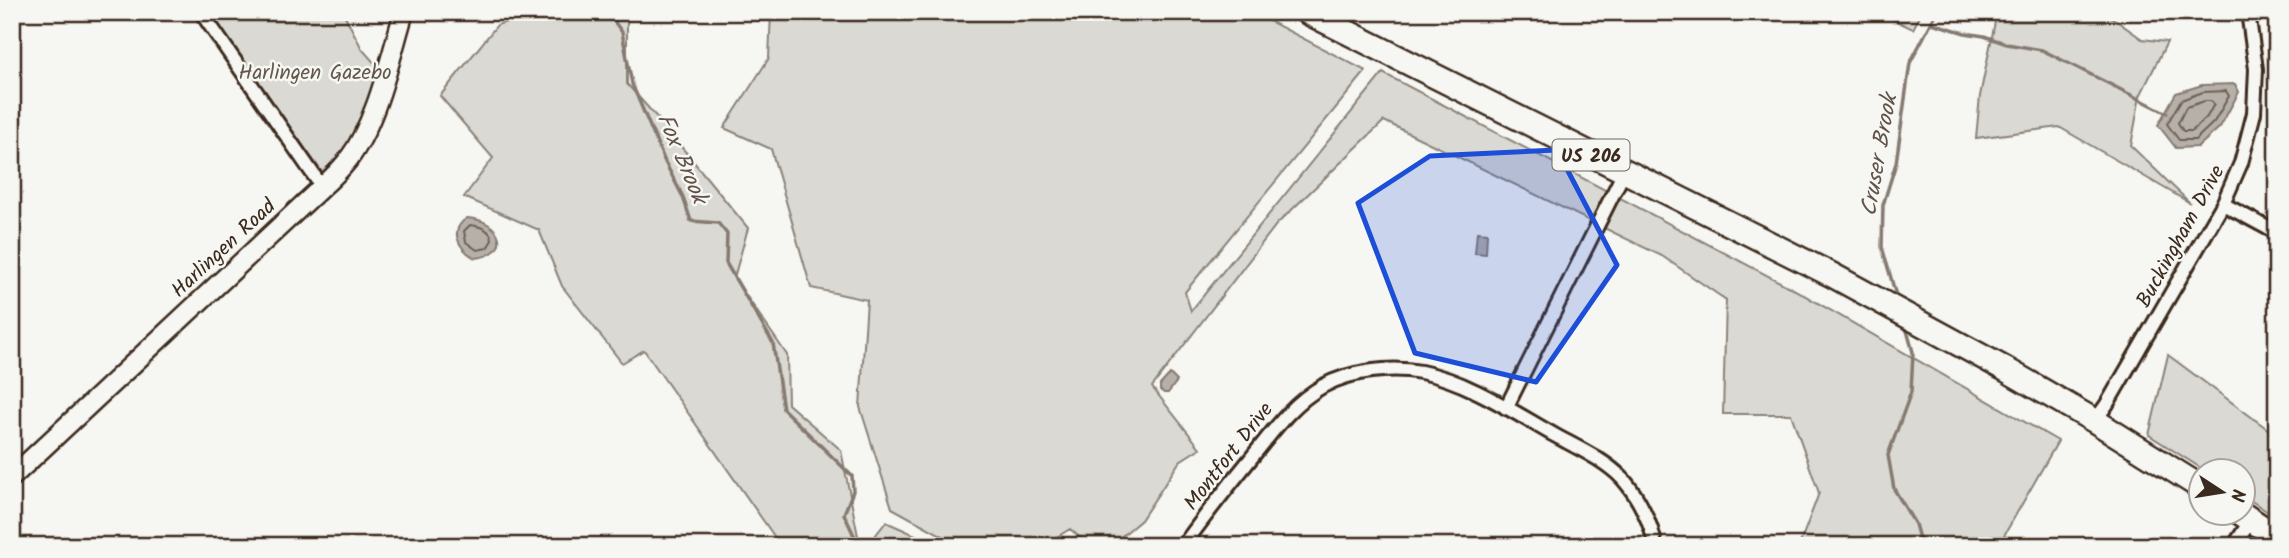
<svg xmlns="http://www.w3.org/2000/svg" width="2289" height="558" font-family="Kalam,sans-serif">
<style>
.green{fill:#dad9d3;stroke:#8a8278;stroke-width:2}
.water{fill:#b6b0a9;stroke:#857a71;stroke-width:2}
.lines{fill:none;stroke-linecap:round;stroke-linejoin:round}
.shore{stroke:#6c6056;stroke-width:2}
.stream{stroke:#857a71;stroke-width:3.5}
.street-casing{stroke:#3b2a1e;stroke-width:18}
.secondary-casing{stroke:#3b2a1e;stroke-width:23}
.highway-casing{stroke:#3b2a1e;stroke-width:28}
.street{stroke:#f6f6f2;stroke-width:12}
.secondary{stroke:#f6f6f2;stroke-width:18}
.highway{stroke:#f6f6f2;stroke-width:23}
.marked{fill:#1d4ed8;fill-opacity:0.2;stroke:#1d4ed8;stroke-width:5;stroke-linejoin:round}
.labels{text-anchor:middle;stroke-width:5;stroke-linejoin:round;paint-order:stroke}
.shield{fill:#f6f6f2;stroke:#73675e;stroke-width:2}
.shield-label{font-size:19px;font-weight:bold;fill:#3b2a1e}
.park-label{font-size:21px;fill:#63564b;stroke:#f6f6f2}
.street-label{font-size:21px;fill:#3b2a1e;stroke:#f6f6f2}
.water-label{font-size:23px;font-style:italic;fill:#605248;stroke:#f6f6f2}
</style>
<rect width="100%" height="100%" fill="#f6f6f2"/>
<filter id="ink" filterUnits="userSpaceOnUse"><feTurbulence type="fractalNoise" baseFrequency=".0143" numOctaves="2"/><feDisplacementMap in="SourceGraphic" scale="14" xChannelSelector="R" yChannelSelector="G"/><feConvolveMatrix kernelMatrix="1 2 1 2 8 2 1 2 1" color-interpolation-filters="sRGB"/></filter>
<g filter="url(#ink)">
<g class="green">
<polygon points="221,12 343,12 362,49 378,67 361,123 351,141 324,175 213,20 214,15"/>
<polygon points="537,12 627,12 627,84 661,122 748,228 734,278 787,355 788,404 841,450 860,546 781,546 644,350 622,363 562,286 539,230 464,197 493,158 440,96 497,25"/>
<polygon points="771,12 1252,12 1366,71 1185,292 1191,311 1383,73 1795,290 2058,441 1998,546 1799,546 1819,493 1791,414 1723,414 1726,300 1662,256 1384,121 1276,225 1152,387 1200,448 1180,461 1141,520 1110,546 1090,546 1070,529 1052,540 1047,546 1001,546 1005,540 995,546 961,546 892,508 860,407 867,300 811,288 771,149 724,128 769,58"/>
<polygon points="1877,12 1922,12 1913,29"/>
<polygon points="1997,12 2104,12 2142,39 2167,42 2140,96 2131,146 2190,203 2059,127 1976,138 1980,96"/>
<polygon points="2168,355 2277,436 2277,518 2244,496 2244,470 2204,470 2149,435"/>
<polygon points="886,522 940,546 867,546"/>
</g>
<g class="water">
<polygon points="2235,84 2239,92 2220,127 2198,147 2176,148 2158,125 2176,93 2202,85"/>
<path d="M467,218C502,220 514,254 475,258C459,249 448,231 467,218Z"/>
<polygon points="1477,232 1487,233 1486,254 1475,253"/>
<polygon points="1170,374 1177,381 1168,393 1164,393 1160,390 1160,385"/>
</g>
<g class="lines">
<g class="shore">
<polygon points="2226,91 2229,96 2214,122 2195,140 2179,140 2167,124 2181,100 2203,92"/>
<polygon points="2205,101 2211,101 2214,104 2207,117 2192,131 2183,131 2178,123 2186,107"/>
<path d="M470,225C480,226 491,229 492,240L487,248L477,250L466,242L464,231Z"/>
</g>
<g class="stream">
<polyline points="607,12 622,32 632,84 665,162 683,197 691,221 718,223 727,234 726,263 773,343 783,409 852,476 853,491 844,514 859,546"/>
<polyline points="1932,23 1965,33 1984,36 2007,44 2042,50 2167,113"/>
<polyline points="1897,299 1882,247 1883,205 1896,163 1910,63 1937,12"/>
<polyline points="1906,327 1913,352 1911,392 1888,455 1894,489 1915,524 1921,546"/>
</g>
<g class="street-casing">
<g id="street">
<polyline points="201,12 322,187"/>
<polyline points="2223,204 2277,233"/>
<polyline points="1506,408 1624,172"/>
<polyline points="2095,421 2107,404 2223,204 2241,163 2254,113 2256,69 2248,12"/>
<path d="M1183,546C1204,517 1226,489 1248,462C1271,434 1291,404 1323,386C1350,371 1391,366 1421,372C1468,381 1515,413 1556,436C1578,448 1605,460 1623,479C1638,496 1652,524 1655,546"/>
<polyline points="2234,546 2251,520"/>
</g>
</g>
<g class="secondary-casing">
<path id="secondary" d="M12,477L322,187C331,179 340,170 348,160C377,122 390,58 404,12"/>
</g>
<g class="highway-casing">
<g id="highway">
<polyline points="1307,12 1832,275 2005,369 2095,421 2202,488"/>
<polyline points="2239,512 2277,537"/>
</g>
</g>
<use href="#street" class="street"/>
<use href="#secondary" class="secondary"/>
<use href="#highway" class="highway"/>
</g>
</g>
<path class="marked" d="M1557,150L1617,265L1536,382L1415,353L1358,203L1430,156Z"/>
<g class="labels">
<rect class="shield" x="1552.5" y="139.5" width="77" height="31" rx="5"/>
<g class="shield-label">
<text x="1591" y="162">US 206</text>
</g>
<g class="park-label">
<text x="315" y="79">Harlingen Gazebo</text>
</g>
<g class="street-label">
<text transform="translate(2180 236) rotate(-61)" y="7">Buckingham Drive</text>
<text transform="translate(223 248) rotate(-43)" y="7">Harlingen Road</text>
<text transform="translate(1228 456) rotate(-52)" y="7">Montfort Drive</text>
</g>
<g class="water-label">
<text transform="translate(1878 155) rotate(-80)" y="8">Cruser Brook</text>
<text transform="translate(683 158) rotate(67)" y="8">Fox Brook</text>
</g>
</g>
<rect width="2289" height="558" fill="none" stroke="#f6f6f2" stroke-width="42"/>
<rect x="21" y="21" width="2247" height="516" fill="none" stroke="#3b2a1e" stroke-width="2.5" filter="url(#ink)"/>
<g transform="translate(2222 492) rotate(102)"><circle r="33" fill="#f6f6f2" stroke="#aba49d" stroke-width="2"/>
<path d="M0-5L12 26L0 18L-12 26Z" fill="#3b2a1e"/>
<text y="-10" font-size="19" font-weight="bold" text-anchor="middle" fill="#3b2a1e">N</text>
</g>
</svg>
